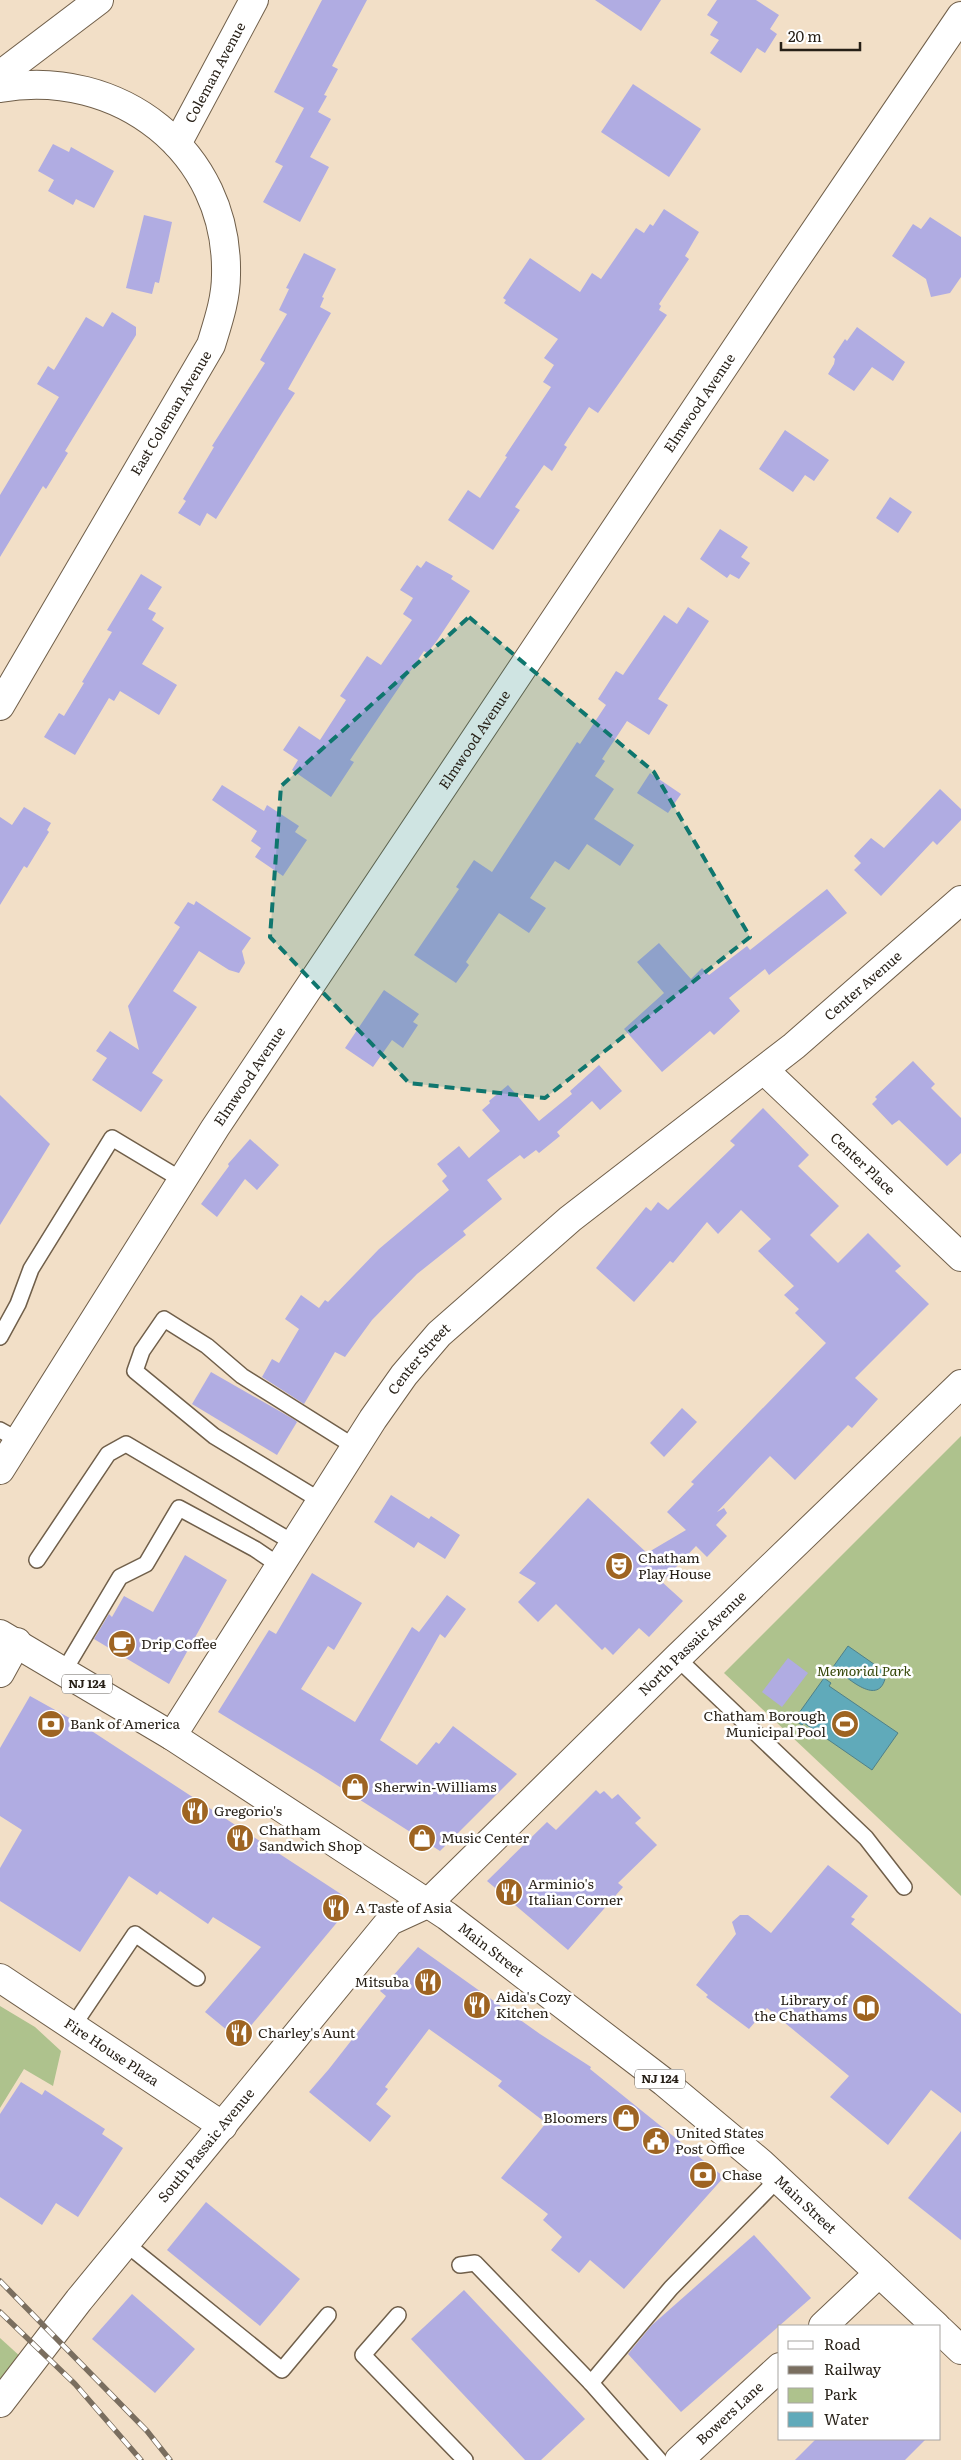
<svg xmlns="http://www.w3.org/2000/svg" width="961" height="2460" font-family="Literata,serif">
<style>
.green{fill:#aec28d}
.water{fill:#60aaba;stroke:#4f8089}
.building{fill:#b0ace2}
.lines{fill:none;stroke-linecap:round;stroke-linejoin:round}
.service-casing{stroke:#705f4a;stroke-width:18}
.minor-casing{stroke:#705f4a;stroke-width:30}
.secondary-casing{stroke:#705f4a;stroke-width:30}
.primary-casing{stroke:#705f4a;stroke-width:30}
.service{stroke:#fff;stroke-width:15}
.minor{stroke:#fff;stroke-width:28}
.secondary{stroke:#fff;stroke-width:28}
.primary{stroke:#fff;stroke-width:28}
.rail-casing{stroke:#7a6e5f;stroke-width:5.5}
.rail{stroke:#fff;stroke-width:4;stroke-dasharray:11;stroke-linecap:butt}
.marked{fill:#0f766e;fill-opacity:0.2;stroke:#0f766e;stroke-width:4;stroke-dasharray:10 6;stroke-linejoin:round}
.labels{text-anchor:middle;stroke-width:5;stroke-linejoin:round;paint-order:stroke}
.shield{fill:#fff;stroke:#67625c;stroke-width:1}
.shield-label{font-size:12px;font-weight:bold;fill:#261f16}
.street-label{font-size:14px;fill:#261f16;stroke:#fff}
.poi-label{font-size:14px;fill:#261f16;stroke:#fff;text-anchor:start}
.park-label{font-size:14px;font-style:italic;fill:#364709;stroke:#fff}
</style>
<rect width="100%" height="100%" fill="#f2dfc7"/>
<g class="green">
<polygon points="961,1436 961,1896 724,1673"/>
<polygon points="0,2006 35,2027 61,2051 53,2086 24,2069 0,2108"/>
<polygon points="0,2338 33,2368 0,2409"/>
</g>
<g class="water">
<path d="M848,1646L881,1669L885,1679C877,1707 846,1676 833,1667Z"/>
<polygon points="824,1678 831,1683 829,1686 898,1733 872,1770 804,1723 802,1725 794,1720"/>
</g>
<g class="building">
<polygon points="322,0 367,0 332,66 338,69 324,95 327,96 318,112 331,119 310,157 329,167 300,222 263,202 283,166 275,162 304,108 274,92"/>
<polygon points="595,0 661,0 641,31"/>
<polygon points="717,0 756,0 779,15 770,29 777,34 765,53 757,48 741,73 710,53 719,40 710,35 718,22 707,15"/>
<polygon points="633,84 701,129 669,177 601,132"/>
<polygon points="53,144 69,152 71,147 114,171 94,208 76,199 73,205 48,191 54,180 38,171"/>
<polygon points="664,209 699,232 685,256 689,259 659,304 661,306 659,310 667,315 598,413 589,407 564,445 567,447 552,471 544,465 515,507 520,510 493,550 448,520 468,490 480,498 507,457 505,456 551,387 543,382 554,365 544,358 558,339 504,303 506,300 503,298 530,258 580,292 592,273 601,279 636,228 644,233 650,224 653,226"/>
<polygon points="144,215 172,222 159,283 155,282 152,294 126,288"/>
<polygon points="930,217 961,237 961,277 950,293 931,297 926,279 892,256 913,224 921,229"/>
<polygon points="304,253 336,269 322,297 324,298 320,307 331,313 288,389 295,393 284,410 216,519 207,513 200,526 178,513 186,501 183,499 214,447 212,446 265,363 260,360 287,314 279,310 289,289 286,288"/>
<polygon points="112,312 136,327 136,335 65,451 68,453 46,489 43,486 0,557 0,495 59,397 37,384 48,366 54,370 86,317 103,327"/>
<polygon points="857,327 905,362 893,381 872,367 854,391 828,374 834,364 835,359 833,357 845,339 847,341"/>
<polygon points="785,430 829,460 814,481 805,475 793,492 759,469"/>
<polygon points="890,497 912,512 898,533 876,518"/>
<polygon points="720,529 748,547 741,557 750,563 739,579 730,574 727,578 700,559"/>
<polygon points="426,561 453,576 451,579 470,591 436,642 427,653 424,651 387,705 350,760 354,762 331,797 292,770 298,760 283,750 299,726 320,740 346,700 340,696 367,656 381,665 412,620 403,614 413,598 400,590 417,565 421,568"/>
<polygon points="141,574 162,587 148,609 156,613 152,620 164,628 142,664 177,685 159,715 120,691 114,701 109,698 75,755 44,737 59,713 64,716 84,683 82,682 112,632 107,630"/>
<polygon points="688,607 709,621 658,699 668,705 649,735 627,721 602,759 605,761 595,776 614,789 594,819 634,845 620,866 587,844 569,870 555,861 530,898 546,908 529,933 499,913 466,962 469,965 456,983 414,955 459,889 456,887 474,860 492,872 577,742 580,744 606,705 598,699 616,671 623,675 664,615 677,624"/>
<polygon points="650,773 681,794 668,813 637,793"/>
<polygon points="222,785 264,811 267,805 299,826 295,832 307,840 283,876 255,857 261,848 251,841 257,831 212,800"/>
<polygon points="940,789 961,809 961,820 937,845 933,841 881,896 854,870 861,863 854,856 871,838 884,848"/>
<polygon points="24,807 51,823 47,830 49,832 27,868 24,866 0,905 0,817 12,825"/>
<polygon points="827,889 847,913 769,975 765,969 729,998 740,1011 714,1035 710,1031 662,1072 624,1029 664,993 637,962 659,943 691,979 702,968 709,975 747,946 750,950"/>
<polygon points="196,901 251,938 242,951 245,963 239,973 229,970 199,951 173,991 197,1007 152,1073 163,1080 141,1112 92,1080 107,1058 96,1051 110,1031 139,1050 128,1006 180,927 174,923 188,902 194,905"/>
<polygon points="384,990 419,1014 413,1022 418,1025 403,1048 392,1040 373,1067 345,1048"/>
<polygon points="913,1061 935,1084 931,1088 961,1118 961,1153 947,1166 899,1120 892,1125 872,1104 877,1099 875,1097"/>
<polygon points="599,1065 622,1091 600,1110 592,1101 557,1132 560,1136 539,1153 536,1150 524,1159 520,1155 487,1180 502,1199 463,1231 466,1235 417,1274 372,1320 345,1357 335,1352 304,1404 262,1377 272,1359 279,1363 299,1329 285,1319 301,1295 319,1308 325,1300 328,1302 379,1249 449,1190 442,1181 447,1176 437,1164 459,1146 469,1158 500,1131 482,1110 490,1103 489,1101 508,1085 539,1121 572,1094 570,1091"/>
<polygon points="0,1095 50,1144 0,1225"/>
<polygon points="763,1108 809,1155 798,1166 839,1206 810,1235 838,1263 868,1233 901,1266 895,1271 929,1304 855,1378 878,1399 852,1428 848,1425 795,1480 770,1456 717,1512 724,1508 727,1513 716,1525 727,1536 707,1557 696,1546 662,1582 683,1601 649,1637 639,1628 613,1655 605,1647 602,1650 556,1604 538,1622 518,1602 536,1583 519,1573 588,1498 647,1553 686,1530 667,1512 694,1484 691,1482 826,1343 795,1313 799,1309 784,1295 794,1286 758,1251 771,1239 741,1210 718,1234 707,1222 673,1263 670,1261 634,1302 596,1268 646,1207 651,1211 658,1202 668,1210 735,1145 730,1141"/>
<polygon points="250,1139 279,1165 257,1190 245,1179 217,1217 201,1204 229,1166 228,1164"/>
<polygon points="211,1372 295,1420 297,1422 277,1455 192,1404"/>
<polygon points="682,1408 697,1422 664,1457 650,1443"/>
<polygon points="391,1495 429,1519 431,1516 460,1535 445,1559 418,1542 414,1548 374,1522"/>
<polygon points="185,1555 227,1580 169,1684 94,1639 109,1614 112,1617 124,1596 153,1612"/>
<polygon points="312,1573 362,1603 334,1650 328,1646 301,1689 355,1722 412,1627 419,1632 447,1595 466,1609 445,1638 440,1634 380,1740 417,1765 436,1742 439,1744 453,1726 517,1774 440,1851 318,1773 218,1712 269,1630 276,1634"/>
<polygon points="788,1658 808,1673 782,1707 762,1692"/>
<polygon points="30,1696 84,1726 347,1898 349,1908 239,2040 205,2012 261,1947 213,1917 208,1924 160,1891 157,1895 129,1876 80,1952 0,1901 0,1868 22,1830 0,1816 0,1748"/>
<polygon points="596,1790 600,1794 604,1791 612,1799 618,1794 641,1818 635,1823 657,1845 618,1883 623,1887 568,1950 487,1881 547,1822 556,1830"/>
<polygon points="828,1865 868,1896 851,1917 855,1919 851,1924 961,2014 961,2113 931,2090 888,2145 830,2097 849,2076 802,2037 767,2008 749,2029 706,1997 708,1995 696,1985 736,1934 732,1922 740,1915 748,1915 771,1933"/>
<polygon points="418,1947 540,2034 591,2067 590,2069 724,2177 624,2289 590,2260 579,2273 551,2250 562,2237 543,2220 548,2214 501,2178 546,2123 498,2086 502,2081 429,2029 385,2087 388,2089 376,2104 391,2116 370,2142 309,2092 329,2069 386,1996 380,1991"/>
<polygon points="21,2082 42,2095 45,2090 105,2129 102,2134 123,2148 78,2217 56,2203 42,2225 0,2197 0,2114"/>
<polygon points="961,2131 961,2240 908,2198"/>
<polygon points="206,2202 300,2279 260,2326 167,2250"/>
<polygon points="754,2235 811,2298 681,2412 628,2354 652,2325"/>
<polygon points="464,2290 585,2419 541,2460 525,2460 411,2339"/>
<polygon points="132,2294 195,2349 155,2393 92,2339"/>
<polygon points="816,2439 926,2439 905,2460 795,2460"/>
</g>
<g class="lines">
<g class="service-casing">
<g id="service">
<polyline points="0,1337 18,1304 31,1269 112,1138 182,1180"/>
<polyline points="0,1430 18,1440"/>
<polyline points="321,1501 214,1436 135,1371 142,1351 164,1319 207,1346 242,1376 355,1447"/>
<polyline points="37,1560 108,1454 126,1444 294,1543"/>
<polyline points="677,1658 866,1838 904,1887"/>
<polyline points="64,1671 120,1577 146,1564 179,1508 255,1549 280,1566"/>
<polyline points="73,2026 135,1934 197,1978"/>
<polyline points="125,2243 282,2370 328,2315"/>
<polyline points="460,2265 475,2263 591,2383 659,2460"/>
<polyline points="398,2315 363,2355 465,2460"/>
<polyline points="591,2383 671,2288 778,2179"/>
</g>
</g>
<g class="minor-casing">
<g id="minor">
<polyline points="0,75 99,0"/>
<path d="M0,88C118,67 229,151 226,275C226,299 218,322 211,345L0,706"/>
<path id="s1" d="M177,144L254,0"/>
<path id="s2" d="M764,1070L961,1257"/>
<path id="s3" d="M0,1470L215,1128L783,278L961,16"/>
<path id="s4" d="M172,1736L373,1419L404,1375L439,1334L570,1219L794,1046L961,900"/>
<path id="s5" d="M0,1978L223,2126"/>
<polyline points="823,2326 879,2273"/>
<path id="s6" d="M0,2403L79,2300L390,1921L427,1904"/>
<path id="s7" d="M679,2460L780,2367"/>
</g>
</g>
<g class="secondary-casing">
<g id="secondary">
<polyline points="0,1673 17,1642"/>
<path id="s8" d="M427,1904L677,1658L961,1384"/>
</g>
</g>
<g class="primary-casing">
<g id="primary">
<path id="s9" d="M0,1634L172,1736L447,1916L664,2082L761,2163L936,2326"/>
<polyline points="940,2330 961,2350"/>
</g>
</g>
<use href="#service" class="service"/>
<use href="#minor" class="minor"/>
<use href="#secondary" class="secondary"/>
<use href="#primary" class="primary"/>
<g class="rail-casing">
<g id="rail">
<polyline points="0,2281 147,2431 170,2460"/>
<polyline points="0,2312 75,2384 141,2460"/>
</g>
</g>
<use href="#rail" class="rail"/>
</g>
<path class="marked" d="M469,617L654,772L750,937L545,1098L409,1083L270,937L281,786Z"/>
<defs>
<g id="theatre-disc" transform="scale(1.4375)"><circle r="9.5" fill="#9e6422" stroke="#fff"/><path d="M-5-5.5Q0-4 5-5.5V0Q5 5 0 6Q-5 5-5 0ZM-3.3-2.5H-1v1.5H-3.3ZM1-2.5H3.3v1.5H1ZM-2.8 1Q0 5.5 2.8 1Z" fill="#fff"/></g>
<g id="cafe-disc" transform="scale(1.4375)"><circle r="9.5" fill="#9e6422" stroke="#fff"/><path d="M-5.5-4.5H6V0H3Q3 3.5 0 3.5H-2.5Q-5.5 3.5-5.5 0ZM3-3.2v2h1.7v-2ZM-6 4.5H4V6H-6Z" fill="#fff"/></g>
<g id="bank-disc" transform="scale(1.4375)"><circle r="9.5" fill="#9e6422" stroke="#fff"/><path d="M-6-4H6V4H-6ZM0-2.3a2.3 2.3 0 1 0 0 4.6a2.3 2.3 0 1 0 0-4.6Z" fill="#fff"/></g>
<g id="stadium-disc" transform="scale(1.4375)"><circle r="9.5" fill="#9e6422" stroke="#fff"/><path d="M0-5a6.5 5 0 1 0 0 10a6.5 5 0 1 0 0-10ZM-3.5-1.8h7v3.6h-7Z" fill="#fff"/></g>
<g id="shop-disc" transform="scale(1.4375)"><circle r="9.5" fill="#9e6422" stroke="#fff"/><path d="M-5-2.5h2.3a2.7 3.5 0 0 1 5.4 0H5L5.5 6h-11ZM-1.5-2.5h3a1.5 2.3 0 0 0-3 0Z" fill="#fff"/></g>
<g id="restaurant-disc" transform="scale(1.4375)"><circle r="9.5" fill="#9e6422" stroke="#fff"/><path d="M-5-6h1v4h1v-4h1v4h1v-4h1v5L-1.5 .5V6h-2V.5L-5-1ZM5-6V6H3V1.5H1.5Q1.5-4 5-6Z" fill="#fff"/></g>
<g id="library-disc" transform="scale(1.4375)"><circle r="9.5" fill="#9e6422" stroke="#fff"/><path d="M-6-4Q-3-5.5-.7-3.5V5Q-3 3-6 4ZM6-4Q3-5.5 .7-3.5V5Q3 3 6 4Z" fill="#fff"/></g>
<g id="civic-disc" transform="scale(1.4375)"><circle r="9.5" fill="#9e6422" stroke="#fff"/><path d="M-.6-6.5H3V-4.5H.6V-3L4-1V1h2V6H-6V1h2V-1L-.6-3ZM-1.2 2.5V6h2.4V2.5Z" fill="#fff"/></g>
</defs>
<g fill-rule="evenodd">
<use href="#theatre-disc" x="619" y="1566"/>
<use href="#cafe-disc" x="122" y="1644"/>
<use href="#bank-disc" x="51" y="1724"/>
<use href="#stadium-disc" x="845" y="1724"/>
<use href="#shop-disc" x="355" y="1787"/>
<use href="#restaurant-disc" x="195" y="1811"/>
<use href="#restaurant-disc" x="240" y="1838"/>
<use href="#shop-disc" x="422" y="1838"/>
<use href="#restaurant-disc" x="509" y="1892"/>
<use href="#restaurant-disc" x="336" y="1908"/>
<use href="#restaurant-disc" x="428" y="1982"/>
<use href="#restaurant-disc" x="477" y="2005"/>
<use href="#library-disc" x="866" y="2008"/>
<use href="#restaurant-disc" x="239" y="2033"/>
<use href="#shop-disc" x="626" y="2118"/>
<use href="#civic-disc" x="656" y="2141"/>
<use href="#bank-disc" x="703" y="2175"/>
</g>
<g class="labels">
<g class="shield">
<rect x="62" y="1674.5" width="50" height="19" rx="4"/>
<rect x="635" y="2069.5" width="50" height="19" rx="4"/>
</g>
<g class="shield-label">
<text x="87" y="1688">NJ 124</text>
<text x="660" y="2083">NJ 124</text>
</g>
<g class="street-label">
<text dy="5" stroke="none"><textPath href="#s1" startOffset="81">Coleman Avenue</textPath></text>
<text dy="5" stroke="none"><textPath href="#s3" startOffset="1276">Elmwood Avenue</textPath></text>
<text transform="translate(171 413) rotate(-59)" y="5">East Coleman Avenue</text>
<text dy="5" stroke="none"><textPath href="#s3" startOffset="871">Elmwood Avenue</textPath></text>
<text dy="5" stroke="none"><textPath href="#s4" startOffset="1032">Center Avenue</textPath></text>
<text dy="5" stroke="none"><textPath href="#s3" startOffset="466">Elmwood Avenue</textPath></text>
<text dy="5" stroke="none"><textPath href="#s2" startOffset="136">Center Place</textPath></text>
<text dy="5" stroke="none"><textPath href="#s4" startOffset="451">Center Street</textPath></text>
<text dy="5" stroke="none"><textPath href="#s8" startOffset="372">North Passaic Avenue</textPath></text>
<text dy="5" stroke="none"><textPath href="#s9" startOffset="584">Main Street</textPath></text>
<text dy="5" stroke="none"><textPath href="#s5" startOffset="134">Fire House Plaza</textPath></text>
<text dy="5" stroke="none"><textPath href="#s6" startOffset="330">South Passaic Avenue</textPath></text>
<text dy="5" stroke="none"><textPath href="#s9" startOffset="989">Main Street</textPath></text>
<text dy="5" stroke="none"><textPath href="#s7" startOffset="69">Bowers Lane</textPath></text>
</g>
<g class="poi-label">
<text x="638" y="1563">Chatham<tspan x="638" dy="16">Play House</tspan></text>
<text x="141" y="1649">Drip Coffee</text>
<text x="826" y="1721" text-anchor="end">Chatham Borough<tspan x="826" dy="16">Municipal Pool</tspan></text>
<text x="70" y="1729">Bank of America</text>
<text x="374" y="1792">Sherwin-Williams</text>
<text x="214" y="1816">Gregorio's</text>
<text x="259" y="1835">Chatham<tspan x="259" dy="16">Sandwich Shop</tspan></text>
<text x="441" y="1843">Music Center</text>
<text x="528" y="1889">Arminio's<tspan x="528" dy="16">Italian Corner</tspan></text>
<text x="355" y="1913">A Taste of Asia</text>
<text x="409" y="1987" text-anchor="end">Mitsuba</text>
<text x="496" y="2002">Aida's Cozy<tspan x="496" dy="16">Kitchen</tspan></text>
<text x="847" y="2005" text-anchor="end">Library of<tspan x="847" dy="16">the Chathams</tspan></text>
<text x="258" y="2038">Charley's Aunt</text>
<text x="607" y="2123" text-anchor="end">Bloomers</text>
<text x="675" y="2138">United States<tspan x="675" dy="16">Post Office</tspan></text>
<text x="722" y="2180">Chase</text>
</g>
<g class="park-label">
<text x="864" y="1676">Memorial Park</text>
</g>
</g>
<rect x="778" y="2325" width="162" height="115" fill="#ffffff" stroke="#a8a5a2"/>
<rect x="788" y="2341" width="25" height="8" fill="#ffffff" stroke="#a8a5a2"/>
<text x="824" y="2350" font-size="15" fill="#261f16">Road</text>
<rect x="788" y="2366" width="25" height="8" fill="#7a6e5f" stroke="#a8a5a2"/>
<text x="824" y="2375" font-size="15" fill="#261f16">Railway</text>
<rect x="788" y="2388" width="25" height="15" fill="#aec28d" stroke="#a8a5a2"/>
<text x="824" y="2400" font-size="15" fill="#261f16">Park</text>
<rect x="788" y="2412" width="25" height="15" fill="#60aaba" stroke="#a8a5a2"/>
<text x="824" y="2425" font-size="15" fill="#261f16">Water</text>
<path d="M781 42v8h79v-8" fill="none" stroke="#261f16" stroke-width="2.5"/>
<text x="788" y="42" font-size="15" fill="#261f16" stroke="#ffffff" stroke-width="4" paint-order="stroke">20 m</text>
</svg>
